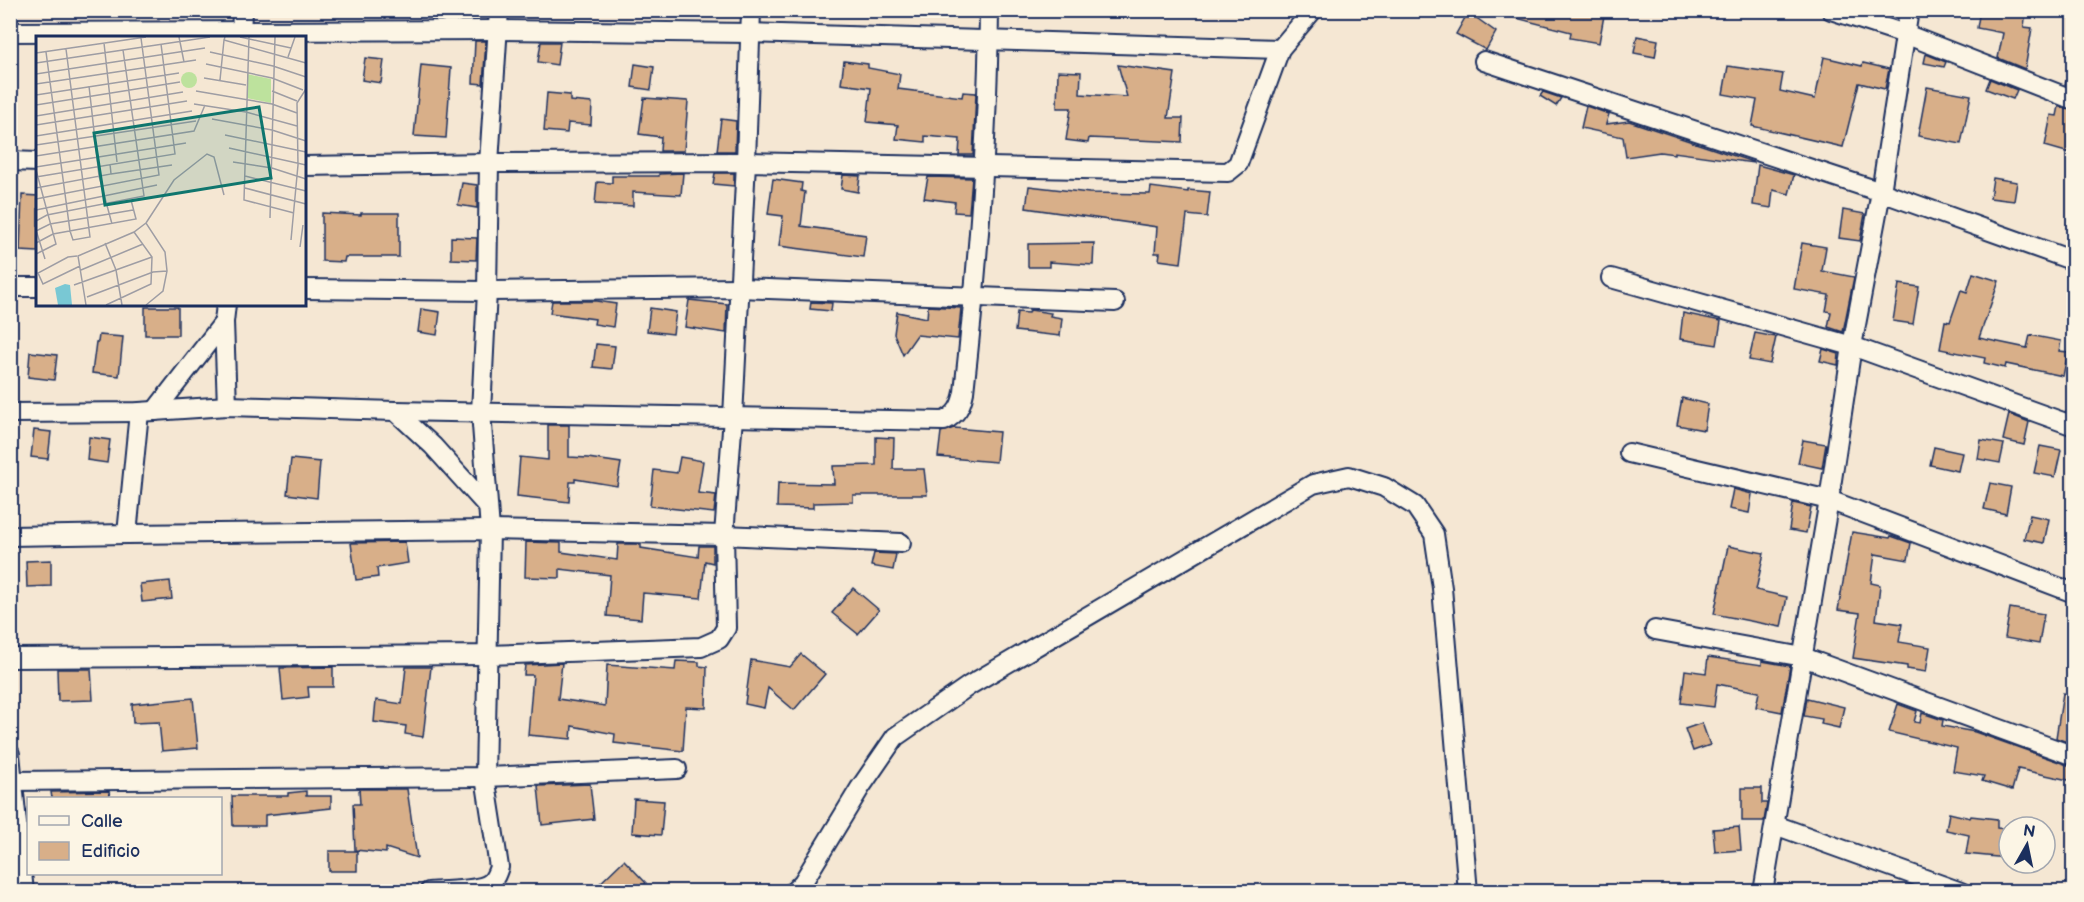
<svg xmlns="http://www.w3.org/2000/svg" width="2084" height="902" font-family="'Balsamiq Sans',sans-serif">
<style>
.building{fill:#d8af89;stroke:#1b2f5e;stroke-width:1.5}
.lines{fill:none;stroke-linecap:round;stroke-linejoin:round}
.street-casing{stroke:#1b2f5e;stroke-width:22}
.street{stroke:#fcf5e5;stroke-width:18}
.inset-road{fill:none;stroke:#9e9da4;stroke-width:1.5}
.view{fill:#0f766e;fill-opacity:0.15;stroke:#0f766e;stroke-width:3}
.inset-edge{fill:none;stroke:#1b2f5e;stroke-width:3}
</style>
<rect width="100%" height="100%" fill="#f5e7d3"/>
<filter id="ink" filterUnits="userSpaceOnUse"><feTurbulence type="fractalNoise" baseFrequency=".0167" numOctaves="2"/><feDisplacementMap in="SourceGraphic" scale="12" xChannelSelector="R" yChannelSelector="G"/><feConvolveMatrix kernelMatrix="1 2 1 2 8 2 1 2 1" color-interpolation-filters="sRGB"/></filter>
<g filter="url(#ink)">
<g class="building">
<polygon points="1513,10 1605,10 1599,43 1570,38 1571,32 1512,17"/>
<polygon points="1980,10 2026,10 2024,27 2032,28 2025,69 1998,58 2003,33 1977,28"/>
<polygon points="1471,14 1496,32 1486,50 1456,34 1466,16 1469,18"/>
<polygon points="1637,36 1658,40 1655,57 1634,53"/>
<polygon points="475,41 486,41 483,84 473,83"/>
<polygon points="541,42 560,42 557,65 538,62"/>
<polygon points="1926,54 1946,62 1944,67 1924,63"/>
<polygon points="1824,57 1862,66 1863,63 1889,69 1885,89 1859,83 1843,147 1752,126 1757,100 1723,94 1728,66 1783,74 1780,91 1815,99"/>
<polygon points="365,58 384,60 381,83 362,80"/>
<polygon points="844,61 868,64 868,68 900,74 898,89 962,97 963,92 976,93 973,155 959,155 960,139 925,136 925,142 896,139 898,125 867,122 871,88 841,84"/>
<polygon points="635,64 654,67 651,90 632,87"/>
<polygon points="421,65 451,68 446,138 414,136"/>
<polygon points="1118,65 1175,73 1168,118 1183,118 1182,142 1089,138 1088,143 1066,140 1071,108 1057,108 1058,71 1081,72 1080,94 1127,97"/>
<polygon points="2068,75 2073,76 2073,88 2065,84"/>
<polygon points="1990,79 2017,90 2013,99 1986,89"/>
<polygon points="1927,87 1971,95 1961,144 1918,136"/>
<polygon points="1543,92 1561,98 1556,106 1540,96"/>
<polygon points="547,93 570,95 570,101 592,103 591,125 568,123 567,133 544,131"/>
<polygon points="644,98 688,101 684,151 660,151 661,137 639,134"/>
<polygon points="1586,106 1609,114 1606,124 1629,121 1753,162 1753,163 1674,152 1674,154 1660,152 1626,157 1623,137 1581,128"/>
<polygon points="2059,106 2073,111 2073,154 2045,146 2051,115 2057,116"/>
<polygon points="721,119 736,121 735,151 717,151"/>
<polygon points="1758,165 1794,175 1789,194 1773,190 1771,208 1753,205"/>
<polygon points="683,173 681,195 633,192 633,206 595,204 597,182 612,183 612,176 659,176 659,174"/>
<polygon points="715,173 734,173 734,186 713,184"/>
<polygon points="843,175 860,176 858,192 841,189"/>
<polygon points="928,177 972,178 969,213 954,212 955,202 924,198"/>
<polygon points="1993,178 2017,182 2014,201 1990,198"/>
<polygon points="773,179 802,183 801,191 805,192 801,226 866,235 863,257 779,246 783,216 768,214"/>
<polygon points="462,183 477,185 477,208 458,205"/>
<polygon points="1029,186 1089,193 1150,194 1151,187 1188,192 1188,190 1210,192 1207,217 1187,215 1181,263 1159,260 1160,253 1155,253 1157,227 1026,208"/>
<polygon points="22,195 38,196 38,252 20,251"/>
<polygon points="1843,210 1865,214 1860,241 1839,238"/>
<polygon points="322,213 361,215 361,213 399,213 399,257 345,257 344,262 322,261"/>
<polygon points="451,237 477,238 476,260 451,259"/>
<polygon points="1094,243 1093,265 1049,262 1049,267 1028,267 1028,244"/>
<polygon points="1802,243 1826,247 1822,271 1854,277 1843,332 1828,327 1831,312 1826,311 1829,295 1794,289"/>
<polygon points="1973,273 1999,281 1979,338 2027,348 2030,335 2061,341 2059,351 2068,352 2063,376 2006,364 2005,368 1984,363 1985,358 1940,349 1945,321 1950,322 1961,290 1967,292"/>
<polygon points="1899,284 1919,287 1913,324 1893,321"/>
<polygon points="689,300 727,304 726,333 685,327"/>
<polygon points="552,301 596,301 616,304 613,327 594,324 595,319 550,313"/>
<polygon points="811,302 832,303 831,311 810,309"/>
<polygon points="928,306 961,308 958,339 917,335 903,355 894,334 897,312 927,318"/>
<rect x="145" y="307" width="33" height="28"/>
<polygon points="650,308 676,312 673,334 647,331"/>
<polygon points="421,309 440,312 437,335 418,332"/>
<polygon points="1030,310 1051,313 1050,316 1062,318 1060,336 1015,331 1017,312 1029,313"/>
<polygon points="1683,313 1721,321 1717,345 1680,339"/>
<polygon points="1755,333 1776,337 1770,364 1749,360"/>
<polygon points="99,335 123,337 119,376 92,373 96,342 98,342"/>
<polygon points="596,344 615,346 612,369 593,367"/>
<polygon points="1823,349 1839,354 1838,365 1820,361"/>
<polygon points="30,352 57,355 54,380 28,377"/>
<polygon points="1682,398 1708,404 1704,430 1677,425"/>
<polygon points="2009,414 2029,422 2024,445 2003,440"/>
<polygon points="548,425 569,425 569,457 588,458 621,463 617,486 575,479 575,482 570,482 569,502 517,496 520,457 548,460"/>
<polygon points="954,428 999,432 996,462 938,457 941,432"/>
<polygon points="34,430 51,432 48,459 31,457"/>
<polygon points="89,437 110,440 107,463 87,460"/>
<polygon points="876,437 894,438 893,469 924,469 927,495 853,495 853,502 813,503 813,508 777,507 778,483 834,484 833,466 876,465"/>
<polygon points="1803,440 1826,444 1822,468 1798,463"/>
<polygon points="1981,440 2004,444 2000,463 1978,459"/>
<polygon points="2040,446 2061,450 2055,477 2034,473"/>
<polygon points="1934,447 1962,453 1958,471 1930,465"/>
<polygon points="680,457 703,461 698,493 716,495 714,513 650,506 654,470 677,473"/>
<polygon points="291,459 320,462 317,498 287,494"/>
<polygon points="1990,483 2011,487 2006,514 1984,509"/>
<polygon points="1733,489 1752,494 1749,513 1729,509"/>
<polygon points="1793,503 1811,507 1806,533 1789,530"/>
<polygon points="2030,515 2049,519 2044,543 2024,539"/>
<polygon points="1852,532 1890,538 1891,536 1911,543 1908,560 1875,554 1871,583 1880,585 1876,620 1902,624 1899,642 1930,647 1926,672 1907,669 1907,666 1853,658 1860,613 1838,610"/>
<polygon points="405,542 408,563 377,568 378,577 356,580 351,543"/>
<polygon points="526,542 561,543 561,552 617,560 618,544 641,544 641,548 698,557 699,546 713,546 713,563 705,561 701,598 643,593 641,619 607,616 610,575 560,569 560,578 525,577"/>
<polygon points="1728,546 1764,553 1756,590 1787,597 1781,627 1714,614"/>
<polygon points="874,553 896,554 893,570 871,566"/>
<polygon points="51,560 51,586 27,587 26,561"/>
<polygon points="170,581 172,599 142,602 140,584"/>
<polygon points="853,588 879,610 858,634 832,613"/>
<polygon points="2010,608 2044,614 2039,644 2005,638"/>
<polygon points="801,654 825,674 794,710 768,688 764,708 745,704 751,660 790,667"/>
<polygon points="1708,657 1762,665 1762,661 1790,666 1782,712 1756,707 1759,692 1717,684 1714,707 1681,703 1685,670 1706,673"/>
<polygon points="676,661 699,662 699,666 707,667 706,708 686,707 683,751 614,743 615,734 572,726 571,739 528,735 533,675 524,675 525,665 562,663 558,699 605,706 607,665 675,670"/>
<polygon points="333,667 333,687 308,687 309,697 283,700 280,668"/>
<polygon points="406,667 431,667 423,737 405,734 406,726 374,722 376,700 402,704"/>
<polygon points="57,669 91,669 93,700 58,701"/>
<polygon points="2063,693 2073,694 2073,744 2056,738"/>
<polygon points="193,698 198,748 162,751 159,722 133,723 132,704"/>
<polygon points="1807,698 1844,707 1839,728 1821,724 1822,719 1804,716"/>
<polygon points="1898,704 1917,711 1914,722 1920,723 1922,713 1943,720 1942,726 1975,732 2073,767 2073,781 2018,769 2012,790 1982,781 1984,776 1953,771 1957,748 1889,732"/>
<polygon points="1702,723 1710,745 1693,751 1685,729"/>
<polygon points="590,784 594,819 542,825 538,786"/>
<polygon points="1742,788 1762,788 1762,803 1767,803 1764,821 1742,821"/>
<polygon points="359,789 407,789 417,858 386,848 386,853 355,850 353,804 360,804"/>
<polygon points="109,791 110,798 52,798 51,792"/>
<polygon points="306,791 306,796 331,796 331,808 265,815 265,826 233,826 232,796 288,796 288,793"/>
<polygon points="634,799 664,801 661,835 632,833"/>
<polygon points="1949,813 1970,818 1971,816 1997,819 1997,828 2009,829 2007,858 1966,854 1969,835 1946,830"/>
<polygon points="1739,827 1741,850 1715,852 1713,829"/>
<rect x="329" y="851" width="28" height="20"/>
<polygon points="624,860 646,883 637,891 592,891"/>
</g>
<g class="lines">
<g class="street-casing">
<g id="street">
<polyline points="1831,10 1905,34 2074,100"/>
<polyline points="10,32 498,30 750,33 1280,49"/>
<polyline points="241,38 242,10"/>
<polyline points="1484,61 1881,192 2074,261"/>
<polyline points="10,161 38,162"/>
<polyline points="304,166 489,163 746,162 1228,172 1238,164 1280,49 1313,10"/>
<polyline points="1611,278 1852,346 2074,426"/>
<polyline points="10,287 38,287"/>
<polyline points="304,289 487,291 739,288 1115,302"/>
<polyline points="226,304 224,322 227,406"/>
<polyline points="155,411 224,322"/>
<polyline points="395,411 433,446 488,507"/>
<path d="M10,413L139,412L227,406L395,411L944,421C957,414 961,407 964,392C978,265 988,138 989,10"/>
<polyline points="1629,453 1829,500 2074,593"/>
<polyline points="127,534 490,530 724,535 901,543"/>
<polyline points="10,536 127,534 139,412"/>
<polyline points="1655,630 1803,657 2074,756"/>
<polyline points="10,658 488,655 701,647 719,639 726,628 724,535 733,417 746,162 751,10"/>
<polyline points="10,754 24,892"/>
<polyline points="10,781 485,777 677,769"/>
<polyline points="1775,825 1961,892"/>
<path d="M429,892C444,890 478,892 490,883C495,879 497,873 499,867L485,777L490,530L481,412L487,291L489,163L499,10"/>
<polyline points="793,892 803,882 860,788 895,737 970,685 1313,484 1349,476 1384,487 1415,506 1434,534 1442,588 1468,892"/>
<polyline points="1763,892 1829,500 1852,346 1881,192 1909,10"/>
</g>
</g>
<use href="#street" class="street"/>
</g>
</g>
<g transform="translate(36 36)">
<rect width="270" height="270" fill="#f5e7d3"/>
<path d="M211,38L235,43V67L211,62Z" fill="#bde29d"/>
<path d="M145 44a8 8 0 1 1 16 0a8 8 0 1 1-16 0Z" fill="#bde29d"/>
<path d="M29,248L34,249L36,269H22L19,252Z" fill="#79c8d4"/>
<path class="inset-road" d="M143,1L148,26M189,1L188,4L270,27M204,1L255,12M213,1L208,164L258,177M68,7L81,126M10,16L34,195L37,204L54,201L30,13M174,16L237,30L270,41M0,17L110,1M252,21L259,1M0,27L174,1M170,28L236,42L267,54M0,38L169,12M168,42L210,49M184,44L188,4M0,48L160,24M53,50L63,140L76,188M160,55L236,68L261,77M236,55L261,65M0,59L143,37M158,68L210,76L261,90M0,69L144,46M0,80L147,56M176,83L236,94L270,105M0,89L151,65M189,99L270,116M0,100L156,75M0,109L160,85M193,112L270,129M0,120L158,95L169,69M197,126L236,132L270,143M0,131L150,107M0,134L20,208L0,218M75,138L136,129M209,140L270,155M0,141L139,118L125,8M0,152L75,138L74,128M209,152L270,168M0,163L123,139L105,2M0,174L121,149M234,182L239,1M0,185L11,179L108,160L87,14M110,187L138,144L171,118L178,121L188,159M0,194L9,223M0,195L14,188L97,174M255,204L262,129L261,67L270,53M0,207L17,198L100,183L95,164M69,207L80,234L86,269M264,211L267,189M41,220L32,221L2,237L7,248L44,230M45,234L107,208M38,249L116,221M51,261L117,236L131,235M50,269L42,220L98,196L110,187L129,216L131,235L127,255L110,269M70,269L115,248L116,221L98,196"/>
<path class="view" d="M223,71L235,142L69,169L58,97Z"/>
<rect width="270" height="270" class="inset-edge"/>
</g>
<rect width="2084" height="902" fill="none" stroke="#fcf5e5" stroke-width="36"/>
<rect x="18" y="18" width="2048" height="866" fill="none" stroke="#1b2f5e" stroke-width="2" filter="url(#ink)"/>
<rect x="27" y="797" width="195" height="78" fill="#fcf5e5" stroke="#a2a6af" stroke-width="1.5"/>
<rect x="39" y="816" width="30" height="9" fill="#fcf5e5" stroke="#a2a6af" stroke-width="1.5"/>
<text x="81" y="827" font-size="18" fill="#1b2f5e">Calle</text>
<rect x="39" y="842" width="30" height="18" fill="#d8af89" stroke="#a2a6af" stroke-width="1.5"/>
<text x="81" y="857" font-size="18" fill="#1b2f5e">Edificio</text>
<g transform="translate(2027 845) rotate(9)"><circle r="28" fill="#fcf5e5" stroke="#a2a6af" stroke-width="1.5"/>
<path d="M0-4.5L10 22L0 15L-10 22Z" fill="#1b2f5e"/>
<text y="-9" font-size="16" font-weight="bold" text-anchor="middle" fill="#1b2f5e">N</text>
</g>
</svg>
